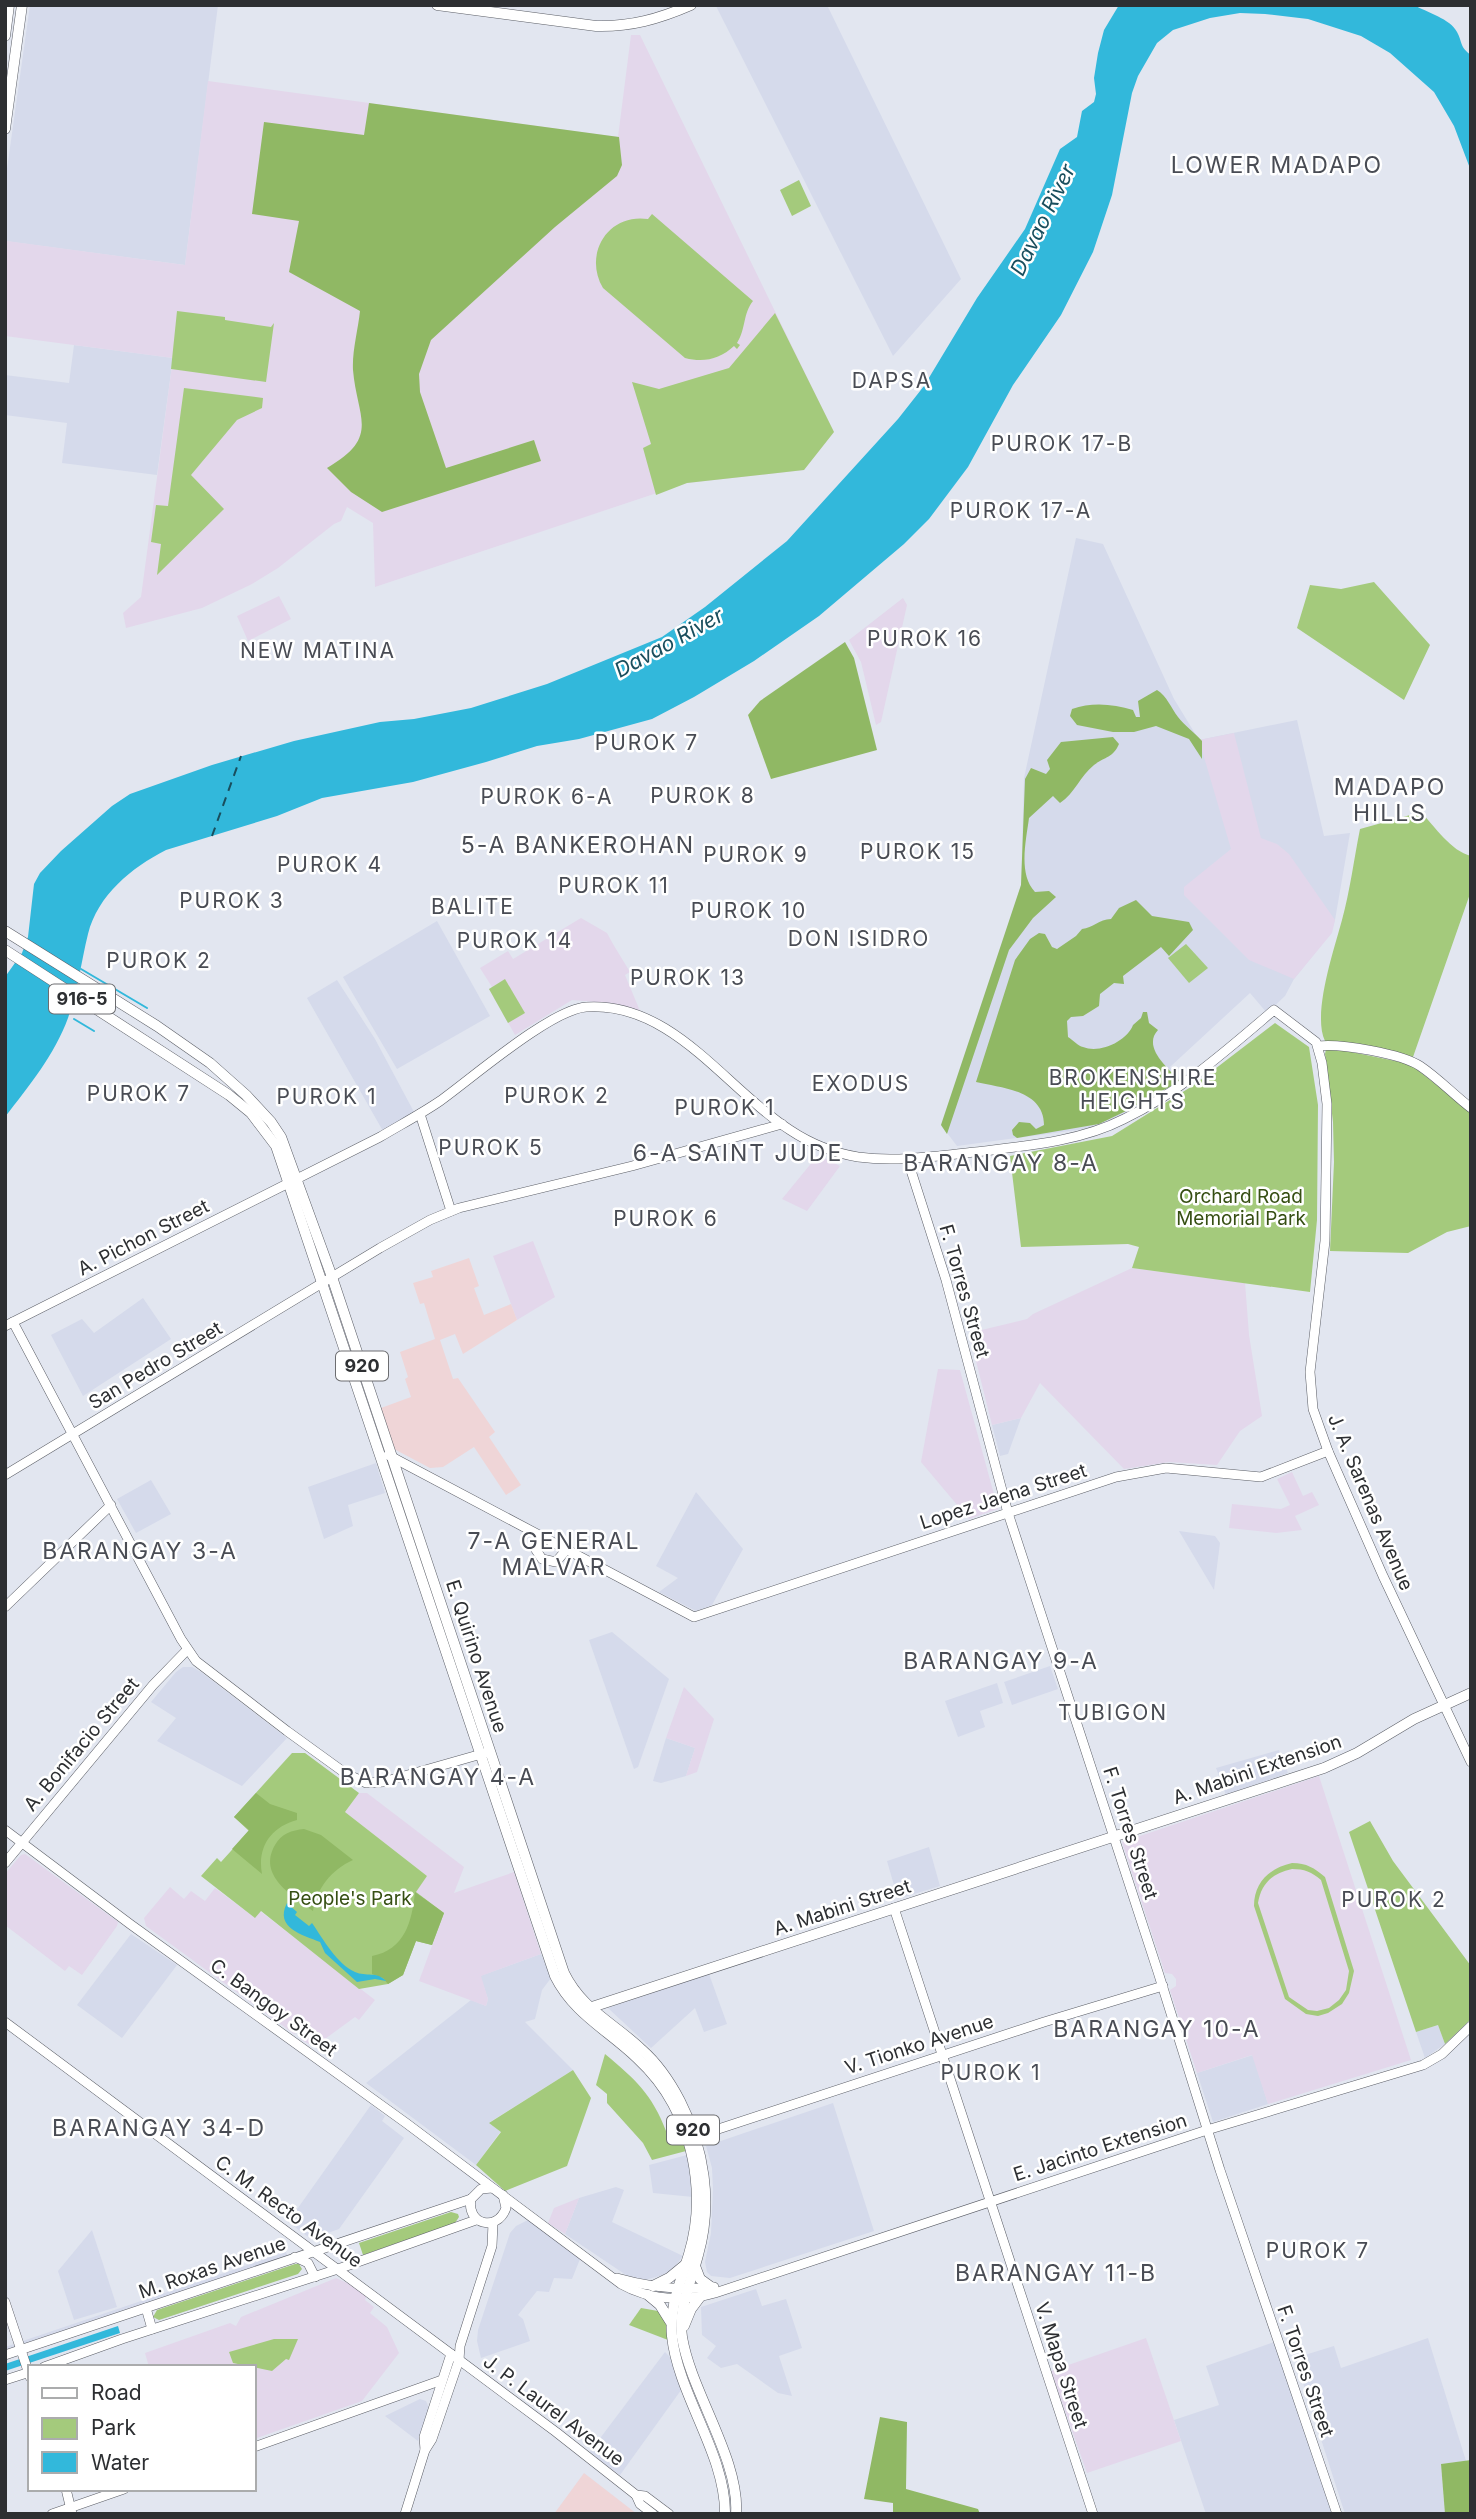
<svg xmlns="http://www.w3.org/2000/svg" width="1476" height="2519" font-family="Inter,sans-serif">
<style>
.built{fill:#d5daeb}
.education{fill:#e3d7eb}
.medical{fill:#efd5d7}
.green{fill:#a4ca7c;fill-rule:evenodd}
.forest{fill:#90b864}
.water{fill:#32b8db}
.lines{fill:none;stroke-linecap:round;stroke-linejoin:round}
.stream{stroke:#32b8db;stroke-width:2}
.ferry{stroke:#194e5d;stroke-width:2;stroke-dasharray:9 7;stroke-linecap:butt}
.secondary-casing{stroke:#5b5e66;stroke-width:10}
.primary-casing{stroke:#5b5e66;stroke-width:11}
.secondary{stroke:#fff;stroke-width:9}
.primary{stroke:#fff;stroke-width:10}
.labels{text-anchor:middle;stroke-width:5;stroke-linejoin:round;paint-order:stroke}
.shield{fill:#fff;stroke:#6c6d70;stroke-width:2}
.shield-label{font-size:18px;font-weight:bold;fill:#2d2f32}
.park-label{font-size:19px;fill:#364f13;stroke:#fff}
.street-label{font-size:19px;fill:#2d2f32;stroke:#fff}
.water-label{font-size:21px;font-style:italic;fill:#194e5d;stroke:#fff}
.neighbourhood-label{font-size:21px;letter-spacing:2px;fill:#494c54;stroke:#fff}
.quarter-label{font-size:23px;letter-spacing:2px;fill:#494c54;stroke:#fff}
</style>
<rect width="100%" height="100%" fill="#e2e6f0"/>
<g class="built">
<polygon points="30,5 218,5 185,265 5,241 5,183"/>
<polygon points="719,5 827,5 961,279 893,356 716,6"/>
<polygon points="74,345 173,358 157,475 62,463 67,423 5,415 5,375 69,383"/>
<polygon points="1076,538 1103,544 1174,699 1199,740 1297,720 1324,836 1350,833 1335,920 1331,933 1294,979 1285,996 1267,1013 1250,993 1170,1067 1182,1081 1123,1115 1092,1128 957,1146 941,1125 1021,885 1024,778"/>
<polygon points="437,921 490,1016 397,1069 343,977"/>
<polygon points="337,980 375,1039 414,1112 383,1131 307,998"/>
<polygon points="143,1298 171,1339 83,1396 51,1335 82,1319 94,1333"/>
<polygon points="1021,1418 1008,1454 1000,1456 992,1425"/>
<polygon points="376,1463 385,1493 348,1505 353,1526 324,1539 308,1487"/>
<polygon points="151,1480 171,1514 136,1533 117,1499"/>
<polygon points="696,1492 743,1549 712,1605 696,1611 659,1592 678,1578 656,1566"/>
<polygon points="1179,1531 1215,1536 1220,1543 1214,1590"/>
<polygon points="612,1632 669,1679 638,1767 634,1769 589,1640"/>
<polygon points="1050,1666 1058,1689 1012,1705 1004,1682"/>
<polygon points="183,1667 192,1667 201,1672 287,1738 242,1786 157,1741 176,1718 151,1702 176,1672"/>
<polygon points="997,1683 1003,1703 980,1711 985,1727 958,1737 945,1701"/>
<polygon points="666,1738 695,1748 686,1776 661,1783 653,1781"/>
<polygon points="1279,1750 1288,1773 1226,1795 1216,1768"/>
<polygon points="929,1847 940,1886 898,1899 887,1861"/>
<polygon points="131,1934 177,1965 122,2038 77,2005"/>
<polygon points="541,1954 551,1978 542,1990 535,2019 525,2022 573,2070 490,2122 501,2131 476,2165 366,2083 471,2000 486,2006 488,1999 480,1976"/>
<polygon points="709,1974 727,2024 704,2032 695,2008 651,2048 608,2008"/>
<polygon points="1438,2025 1445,2044 1425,2058 1416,2032"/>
<polygon points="1253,2055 1268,2104 1213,2122 1197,2073"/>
<polygon points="833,2103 874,2231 730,2278 711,2276 707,2272 705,2262 711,2233 713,2190 712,2168 706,2146"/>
<polygon points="371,2105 385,2116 382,2121 404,2138 339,2229 311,2239 288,2222"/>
<polygon points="687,2155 693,2197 653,2193 649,2165"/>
<polygon points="616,2187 624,2190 612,2222 683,2256 673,2269 663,2275 645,2280 626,2275 565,2234 579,2198"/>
<polygon points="528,2220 580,2259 572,2279 554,2278 549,2292 537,2291 518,2315 523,2319 530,2341 481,2358 477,2341 478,2330 510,2233 516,2226"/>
<polygon points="92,2230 117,2307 74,2320 58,2271"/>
<polygon points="286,2252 290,2264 5,2360 5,2347"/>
<polygon points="756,2289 762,2306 786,2299 802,2348 779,2356 792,2396 778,2393 737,2364 721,2368 707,2358 716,2346 702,2335 701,2307"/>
<polygon points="1428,2338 1466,2461 1441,2464 1445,2514 1345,2514 1295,2358 1334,2346 1341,2368"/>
<polygon points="1274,2342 1332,2514 1206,2514 1174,2420 1219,2405 1206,2366"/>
<polygon points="665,2352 677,2364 684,2386 620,2475 589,2453"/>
<polygon points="420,2399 426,2401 429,2408 418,2441 385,2416"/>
</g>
<g class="education">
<polygon points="631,35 640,35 834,432 804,470 687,483 375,587 373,523 347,507 341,521 334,524 278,568 252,584 202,608 126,628 123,613 141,597 173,358 5,336 7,241 185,265 208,81 618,137"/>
<polygon points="279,596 291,619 248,641 237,616"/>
<polygon points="903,598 907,605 881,722 876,725 861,662 849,640"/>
<polygon points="1234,733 1261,838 1277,844 1289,854 1335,920 1332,933 1294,979 1249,960 1184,895 1184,887 1231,849 1199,740"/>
<polygon points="581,918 607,933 613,944 630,972 625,975 640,1011 611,1003 572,1000 515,1035 489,989 492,987 480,968 508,951 513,959"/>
<polygon points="818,1155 840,1166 807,1211 782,1199"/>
<polygon points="533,1241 555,1297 517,1320 493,1256"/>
<polygon points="1132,1268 1245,1283 1249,1335 1262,1416 1240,1431 1217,1465 1169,1462 1124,1469 1040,1383 1021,1418 992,1425 969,1333 1027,1319 1033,1314"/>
<polygon points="938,1369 960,1370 998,1509 969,1519 921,1462"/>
<polygon points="1292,1472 1303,1496 1312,1492 1319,1505 1295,1516 1302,1530 1276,1533 1229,1528 1232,1504 1281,1509 1290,1505 1277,1479"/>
<polygon points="684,1687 714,1719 697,1772 686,1776 695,1748 666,1738"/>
<polygon points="1319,1776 1411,2060 1268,2104 1252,2055 1197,2073 1170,1990 1176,1986 1176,1979 1172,1974 1165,1973 1122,1842"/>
<polygon points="359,1793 367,1793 464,1867 454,1893 514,1872 541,1954 481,1976 488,1999 486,2006 419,1981 444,1913 415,1892 427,1876 345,1812"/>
<polygon points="25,1854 118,1922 117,1926 82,1975 69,1966 65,1971 5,1925 5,1874 21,1855"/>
<polygon points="170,1887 184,1899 191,1891 205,1901 215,1888 254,1917 260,1911 375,2000 359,2020 355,2017 314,2047 300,2039 302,2034 299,2031 294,2034 146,1926 144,1918"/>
<polygon points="579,2198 565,2234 548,2223 554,2208"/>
<polygon points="336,2278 361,2289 366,2297 365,2300 374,2307 370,2313 387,2327 399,2353 362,2401 254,2439 254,2367 149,2367 145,2353 230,2323 236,2326 241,2317"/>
<polygon points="1146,2338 1181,2441 1087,2473 1051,2371"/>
</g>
<g class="medical">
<polygon points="469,1258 479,1286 474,1288 484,1315 511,1304 517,1320 463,1354 455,1334 440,1340 453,1379 458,1378 495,1432 489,1437 521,1485 506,1495 474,1447 443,1467 430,1468 394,1449 381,1408 411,1397 405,1379 408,1377 400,1352 435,1339 424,1303 420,1304 413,1283 433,1277 431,1271"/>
<polygon points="584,2473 637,2514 554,2514"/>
</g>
<g class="green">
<polygon points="799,180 811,206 792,216 780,190"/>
<path d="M652,214L753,301C743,313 746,329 737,343L740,345L737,349L734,346C720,359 704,363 685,358L603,288C583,254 608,213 648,219Z"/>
<polygon points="177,311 225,317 225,320 271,327 274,323 266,382 171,369"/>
<polygon points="775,313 834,432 804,470 687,483 656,495 643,448 651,444 632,382 659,389 729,368"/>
<polygon points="184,388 263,398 262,408 237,420 191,475 224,509 157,575 161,544 151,542 156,505 168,506"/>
<polygon points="1374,582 1430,645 1404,700 1297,628 1310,585 1341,589"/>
<path d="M1421,812C1435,827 1451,851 1471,856V891L1413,1057L1325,1041C1312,1014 1334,950 1342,920C1350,891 1354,859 1360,829Z"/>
<polygon points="1186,944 1208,968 1189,983 1168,958"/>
<polygon points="505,979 525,1013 508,1023 489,989"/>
<polygon points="1275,1023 1309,1047 1318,1105 1317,1220 1310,1292 1132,1268 1139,1247 1128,1244 1021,1247 1010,1156 1112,1136 1194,1085"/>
<polygon points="1332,1048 1410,1064 1471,1112 1471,1226 1447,1232 1408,1253 1330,1251 1334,1162 1333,1122 1325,1054 1326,1049"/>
<polygon points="292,1753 305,1753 359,1793 345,1812 427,1876 416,1892 444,1913 432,1945 416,1941 403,1975 388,1984 359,1989 261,1911 255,1918 201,1876 217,1858 221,1862 249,1831 234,1817"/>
<polygon points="1370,1821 1393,1861 1471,1966 1471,2019 1445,2044 1438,2025 1416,2032 1349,1832"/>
<path d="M1292,1863C1307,1863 1314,1868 1325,1877L1354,1971L1349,1993L1342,2004L1328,2013L1318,2016L1306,2014L1285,1999L1254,1906C1254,1882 1270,1868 1292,1863ZM1292,1869C1304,1869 1312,1872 1321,1880L1349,1971L1346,1990L1339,2000L1329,2008L1317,2011L1308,2010L1289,1997L1258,1903C1261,1884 1272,1873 1292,1869Z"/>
<path d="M605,2054C635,2079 652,2094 666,2131L678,2126L686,2151L652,2160L643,2143L607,2103V2094L596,2085Z"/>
<polygon points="573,2070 591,2098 567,2166 505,2191 476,2165 501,2132 489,2123"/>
<polygon points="451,2212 458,2214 459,2217 455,2223 363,2255 359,2243"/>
<polygon points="295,2264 299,2264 302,2269 298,2274 159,2320 153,2317 157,2310"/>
<polygon points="641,2308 658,2311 668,2323 668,2340 629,2325"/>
<polygon points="274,2339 298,2339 289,2360 286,2359 272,2371 233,2363 229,2352"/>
</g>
<g class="forest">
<path d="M369,103L619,137L622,165L617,176L555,227L431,340L419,374L420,392L446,468L534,440L541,461L382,512L351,492L327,468C381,437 357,418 353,370C352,351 358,330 360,311L289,272L299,221L252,214L264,122L364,135Z"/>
<polygon points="845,642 854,658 877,750 771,779 748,715 760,701"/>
<path d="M1157,690C1167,696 1171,708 1178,717C1184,725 1195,733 1202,741V759L1189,739L1156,726L1134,732H1113L1077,725L1070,716L1072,709C1092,702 1113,704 1133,710L1136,717H1140L1138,701Z"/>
<path d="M1113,737L1119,744C1113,758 1104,757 1094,765C1080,776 1075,793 1060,803L1053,796L1029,818C1026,841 1018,874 1035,892L1049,891L1056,897L1033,918L1009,950L947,1134L941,1125L1021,885L1025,779L1031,768L1046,774L1050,769L1047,760L1061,742Z"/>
<path d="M1136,900L1152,916L1189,922L1193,930L1169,956L1161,947L1123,976L1124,984L1114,983L1100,994L1099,1006L1083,1016L1071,1017L1067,1021L1068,1037C1073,1040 1078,1046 1083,1047C1100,1054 1127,1041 1133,1025L1141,1018L1143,1012H1147L1149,1023L1158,1030C1142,1047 1168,1068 1180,1081L1124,1112L1099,1124L1017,1138L1013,1135L1012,1130L1019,1122L1030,1123L1036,1129L1044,1125C1044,1090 1001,1088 976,1082L1015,960L1030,939L1039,933L1045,934L1052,947L1057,949L1076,936L1082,929C1093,928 1099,919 1111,919L1119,908Z"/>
<path d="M256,1793L270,1804L297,1813V1820C271,1827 257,1847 262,1874L232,1849L249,1830L234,1817Z"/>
<path d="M304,1829L321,1835L353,1860C331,1870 317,1888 313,1911C293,1896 257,1876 275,1845C281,1834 292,1830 304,1829Z"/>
<path d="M415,1892L444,1913L432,1945L416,1941L403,1975L388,1984L383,1978L372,1974V1956C405,1950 412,1921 415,1892Z"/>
<polygon points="880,2417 907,2422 906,2489 978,2509 980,2514 893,2514 893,2503 864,2499"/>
<polygon points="1471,2460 1471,2514 1445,2514 1441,2464"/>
</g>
<g class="water">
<path d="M1119,5H1414C1426,12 1451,19 1457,32C1463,43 1459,46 1471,55V171L1454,126L1434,92L1390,53L1361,36L1308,19L1265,14L1240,13L1210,18L1173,30L1157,43L1138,76L1132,93L1112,195L1093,252L1061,315L1013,385L968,467L929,519L904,544L819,616L754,661L694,697L652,719L579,739L537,746L486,762L413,782L322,798L277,816L166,850C131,868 98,895 88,934C81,962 78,991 68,1018C55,1054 29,1086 5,1117V977L22,953L28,937L34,884L40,873L61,851L112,806L130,794L212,765L294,741L380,722L414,719L471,708L547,684L662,637L705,607L787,541L898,419L924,386L977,298L1025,229L1060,149L1077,137L1082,111L1094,102L1096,94L1094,78L1098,53L1104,30Z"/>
<path d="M287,1903L297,1912L295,1915L309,1926L312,1923C323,1939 337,1964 355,1972C366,1977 377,1971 386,1981L375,1979L357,1982L325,1953L320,1942C303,1935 274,1928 287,1903Z"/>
<polygon points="118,2326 120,2333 5,2371 5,2364"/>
</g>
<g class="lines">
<g class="stream">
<polyline points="81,969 147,1008"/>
<polyline points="74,1019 94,1031"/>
</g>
<polyline class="ferry" points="212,836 241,756"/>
<g class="secondary-casing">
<g id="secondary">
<path d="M1318,1046C1340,1043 1402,1054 1420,1066C1438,1078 1454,1095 1471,1108"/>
<polyline points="420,1114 451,1211"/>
<polyline points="907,1158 946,1280 1008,1513 1158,1972 1220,2170 1337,2514"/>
<polyline points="13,1322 181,1639 196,1661 287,1731 345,1773 366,1783 383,1782 485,1753"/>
<path d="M5,1326L380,1137C400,1125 421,1114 440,1101C471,1079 550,1010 586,1007C672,1001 726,1089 790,1130C811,1144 834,1153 858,1157C897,1162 937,1156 975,1152C1024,1146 1079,1142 1124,1119C1180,1092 1227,1050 1274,1010L1316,1042L1322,1063L1327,1104L1325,1241L1310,1372L1313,1409L1328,1451L1383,1576L1471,1762"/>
<polyline points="388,1455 694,1617 1116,1477 1166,1468 1261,1477 1328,1451"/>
<polyline points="5,1475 380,1248 430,1220 459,1208 632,1166 782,1124"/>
<polyline points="539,1535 536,1550 542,1559 556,1562 567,1549"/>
<polyline points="5,1607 111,1505"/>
<path d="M5,1830L130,1924L406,2123L621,2284C649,2300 684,2302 715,2293L1207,2130L1423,2065L1442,2054L1471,2026"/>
<polyline points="5,1863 153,1685 187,1650"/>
<polyline points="894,1908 1093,2514"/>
<polyline points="5,2022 556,2432 631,2491 636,2495 645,2496 669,2514"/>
<polyline points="688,2139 1044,2022 1163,1986"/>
<path d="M492,2188L481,2189L471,2199C466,2224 497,2233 506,2208L503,2195"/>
<polyline points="295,2257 308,2263 315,2277"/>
<path d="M617,2278C649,2287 681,2291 714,2287"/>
<polyline points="5,2302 30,2377"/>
<polyline points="146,2308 152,2329"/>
<polyline points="5,2355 471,2199"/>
<polyline points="44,2367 122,2339 338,2269 476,2220"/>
<polyline points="5,2380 30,2372"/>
<polyline points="254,2447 442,2380"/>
<polyline points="425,2450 424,2437 451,2354"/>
<polyline points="66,2489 72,2514"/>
<polyline points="636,2495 640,2504 653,2514"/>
<polyline points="52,2514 124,2489"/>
<polyline points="405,2514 425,2450 432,2439 459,2360 460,2346 492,2246 493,2223"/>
</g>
</g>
<g class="primary-casing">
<g id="primary">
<path d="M437,5L596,26C630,27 659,19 691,5"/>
<polyline points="5,36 9,5"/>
<polyline points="5,129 22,5"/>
<path d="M5,931L157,1026L210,1063L246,1095L271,1122L281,1137L332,1277L564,1973C582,2010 613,2022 642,2050C658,2064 670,2082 680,2101C704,2148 713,2203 698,2255C691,2282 678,2309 682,2337C691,2392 740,2460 736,2514"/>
<path d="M5,950L229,1095L251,1113L276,1146L555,1976C574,2014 608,2030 637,2058C651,2071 664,2087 673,2104C697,2149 704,2205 689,2254C681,2281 669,2307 672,2336C678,2395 726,2455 725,2514"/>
<polyline points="586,2012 589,2008 1324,1768 1357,1753 1414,1719 1471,1693"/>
<polyline points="695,2266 700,2279 711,2287"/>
<polyline points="653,2286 669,2278 686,2264"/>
<polyline points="648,2295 660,2305 670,2321"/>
<polyline points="684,2326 691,2309 700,2297"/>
</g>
</g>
<use href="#secondary" class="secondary"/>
<use href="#primary" class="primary"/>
</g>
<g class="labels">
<g class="shield">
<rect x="49" y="984.5" width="66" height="29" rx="5"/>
<rect x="336" y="1351.5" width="52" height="29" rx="5"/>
<rect x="667" y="2115.5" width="52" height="29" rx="5"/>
</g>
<g class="shield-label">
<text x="82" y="1005">916-5</text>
<text x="362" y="1372">920</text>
<text x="693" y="2136">920</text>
</g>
<g class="park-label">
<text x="1241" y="1203">Orchard Road<tspan x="1241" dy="22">Memorial Park</tspan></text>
<text x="350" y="1905">People's Park</text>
</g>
<g class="street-label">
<text transform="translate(143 1237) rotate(-27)" y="7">A. Pichon Street</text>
<text transform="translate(965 1291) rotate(74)" y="7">F. Torres Street</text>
<text transform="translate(155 1365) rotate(-31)" y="7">San Pedro Street</text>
<text transform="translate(1003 1496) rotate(-18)" y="7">Lopez Jaena Street</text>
<text transform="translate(1371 1502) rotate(67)" y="7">J. A. Sarenas Avenue</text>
<text transform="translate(477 1656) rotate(72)" y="7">E. Quirino Avenue</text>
<text transform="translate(81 1744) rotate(-50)" y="7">A. Bonifacio Street</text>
<text transform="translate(1257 1769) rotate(-19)" y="7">A. Mabini Extension</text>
<text transform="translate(1131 1833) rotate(72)" y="7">F. Torres Street</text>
<text transform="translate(842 1907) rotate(-18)" y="7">A. Mabini Street</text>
<text transform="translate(274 2007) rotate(36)" y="7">C. Bangoy Street</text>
<text transform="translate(919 2044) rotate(-18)" y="7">V. Tionko Avenue</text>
<text transform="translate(1100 2147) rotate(-18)" y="7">E. Jacinto Extension</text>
<text transform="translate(289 2211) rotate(36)" y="7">C. M. Recto Avenue</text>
<text transform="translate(212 2267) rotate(-19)" y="7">M. Roxas Avenue</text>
<text transform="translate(1062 2365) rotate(72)" y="7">V. Mapa Street</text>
<text transform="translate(1306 2371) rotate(71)" y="7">F. Torres Street</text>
<text transform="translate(554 2410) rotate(37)" y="7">J. P. Laurel Avenue</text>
</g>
<g class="water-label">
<text transform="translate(1043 220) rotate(-64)" y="7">Davao River</text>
<text transform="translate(669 643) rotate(-29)" y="7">Davao River</text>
</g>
<g class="neighbourhood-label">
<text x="892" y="388">DAPSA</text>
<text x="1062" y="451">PUROK 17-B</text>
<text x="1021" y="518">PUROK 17-A</text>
<text x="925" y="646">PUROK 16</text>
<text x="318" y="658">NEW MATINA</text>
<text x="647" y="750">PUROK 7</text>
<text x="703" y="803">PUROK 8</text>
<text x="547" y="804">PUROK 6-A</text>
<text x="918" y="859">PUROK 15</text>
<text x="756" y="862">PUROK 9</text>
<text x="330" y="872">PUROK 4</text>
<text x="614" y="893">PUROK 11</text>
<text x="232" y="908">PUROK 3</text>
<text x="473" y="914">BALITE</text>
<text x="749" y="918">PUROK 10</text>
<text x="859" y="946">DON ISIDRO</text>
<text x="515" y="948">PUROK 14</text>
<text x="159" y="968">PUROK 2</text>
<text x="688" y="985">PUROK 13</text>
<text x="1133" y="1085">BROKENSHIRE<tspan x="1133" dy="24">HEIGHTS</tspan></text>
<text x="861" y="1091">EXODUS</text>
<text x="139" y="1101">PUROK 7</text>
<text x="557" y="1103">PUROK 2</text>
<text x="327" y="1104">PUROK 1</text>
<text x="725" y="1115">PUROK 1</text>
<text x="491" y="1155">PUROK 5</text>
<text x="666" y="1226">PUROK 6</text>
<text x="1113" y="1720">TUBIGON</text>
<text x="1394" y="1907">PUROK 2</text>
<text x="991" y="2080">PUROK 1</text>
<text x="1318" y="2258">PUROK 7</text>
</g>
<g class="quarter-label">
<text x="1277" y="173">LOWER MADAPO</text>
<text x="1390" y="795">MADAPO<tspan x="1390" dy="26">HILLS</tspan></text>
<text x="578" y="853">5-A BANKEROHAN</text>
<text x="738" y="1161">6-A SAINT JUDE</text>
<text x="1001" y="1171">BARANGAY 8-A</text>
<text x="554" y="1549">7-A GENERAL<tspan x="554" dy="26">MALVAR</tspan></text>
<text x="140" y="1559">BARANGAY 3-A</text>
<text x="1001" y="1669">BARANGAY 9-A</text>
<text x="438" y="1785">BARANGAY 4-A</text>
<text x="1157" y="2037">BARANGAY 10-A</text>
<text x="159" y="2136">BARANGAY 34-D</text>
<text x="1056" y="2281">BARANGAY 11-B</text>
</g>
</g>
<rect width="1476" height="2519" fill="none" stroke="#2d2f32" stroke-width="14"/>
<rect x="28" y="2365" width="228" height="126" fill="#ffffff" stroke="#abacad" stroke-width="2"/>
<rect x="42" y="2388" width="35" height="10" fill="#ffffff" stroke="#abacad" stroke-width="2"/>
<text x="91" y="2400" font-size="21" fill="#2d2f32">Road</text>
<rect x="42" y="2418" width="35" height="21" fill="#a4ca7c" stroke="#abacad" stroke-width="2"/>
<text x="91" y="2435" font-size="21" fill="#2d2f32">Park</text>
<rect x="42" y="2452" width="35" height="21" fill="#32b8db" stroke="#abacad" stroke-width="2"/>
<text x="91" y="2470" font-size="21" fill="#2d2f32">Water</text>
</svg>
